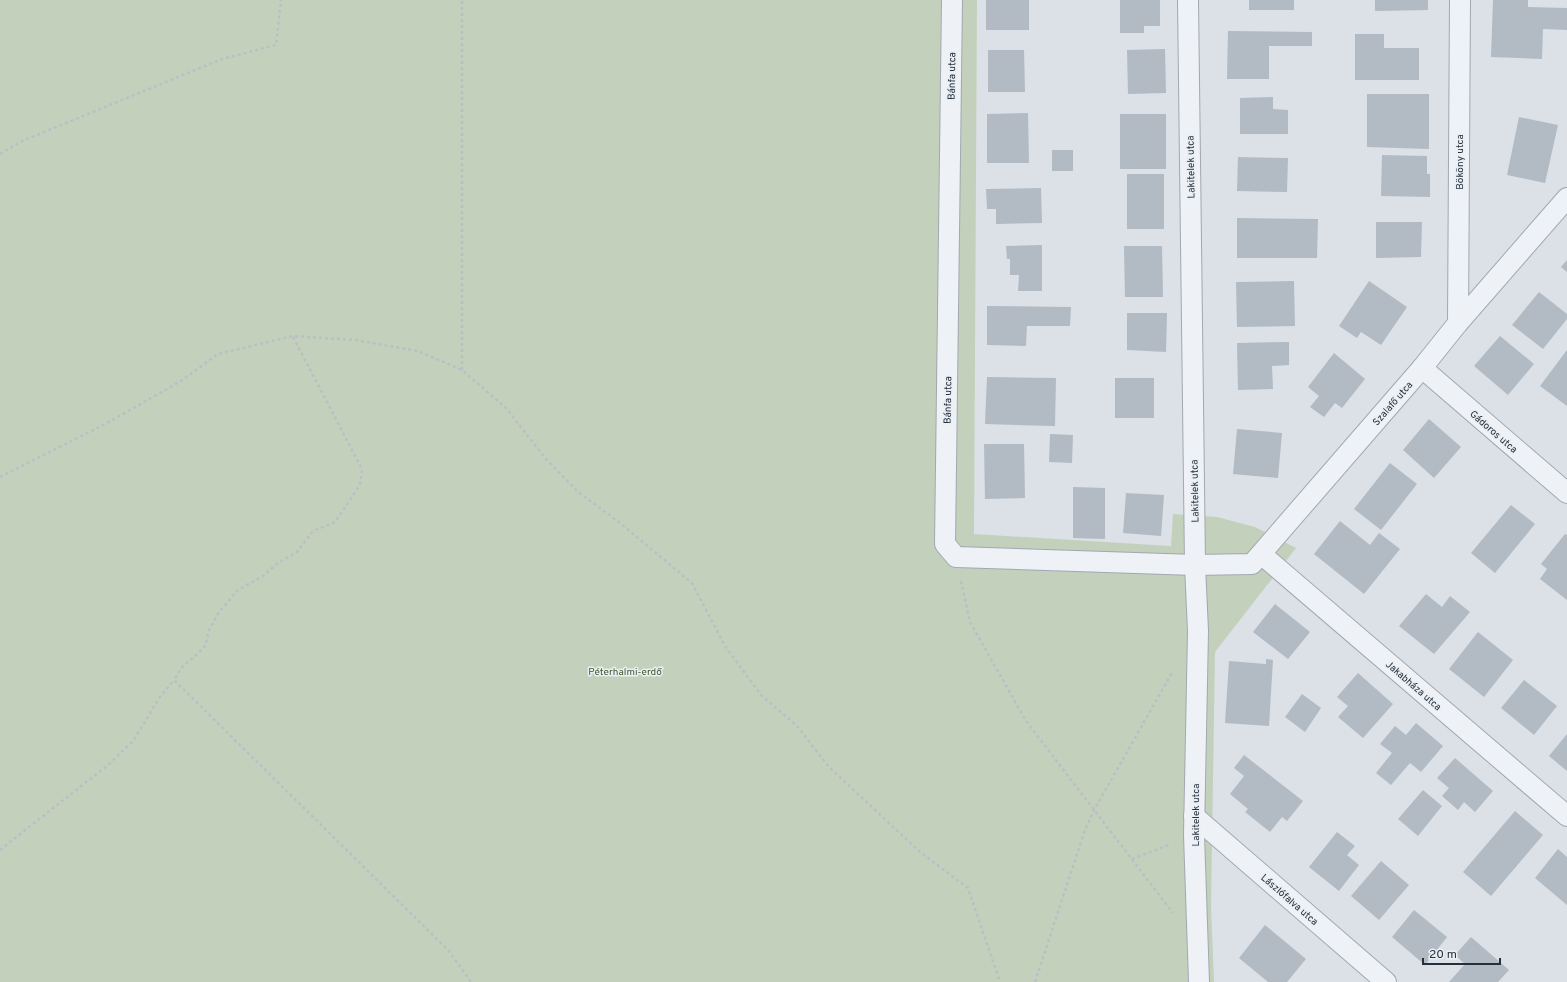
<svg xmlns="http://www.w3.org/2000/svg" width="1567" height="982" font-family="Overpass,sans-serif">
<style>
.green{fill:#c3d1bc}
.building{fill:#b2bac3}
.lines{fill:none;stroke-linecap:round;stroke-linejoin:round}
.minor-casing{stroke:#a1a8b0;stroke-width:22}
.path{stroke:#babfc5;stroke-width:2.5;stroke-dasharray:3 3;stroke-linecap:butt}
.minor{stroke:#eef1f5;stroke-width:20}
.labels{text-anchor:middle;stroke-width:3;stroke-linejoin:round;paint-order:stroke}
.street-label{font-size:10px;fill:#25303d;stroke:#eaeff4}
.park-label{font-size:10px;fill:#3c5931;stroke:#eaeff4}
</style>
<rect width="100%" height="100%" fill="#dbe1e6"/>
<polygon class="green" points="0,0 977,0 974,534 1171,546 1173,514 1217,517 1255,527 1296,548 1215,652 1211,907 1214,982 0,982"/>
<g class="building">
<rect x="986" y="0" width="43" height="30"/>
<polygon points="1120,0 1160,0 1160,26 1144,26 1144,33 1120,33"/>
<rect x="1249" y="0" width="45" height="10"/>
<polygon points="1375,0 1428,0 1428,10 1375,11"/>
<polygon points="1493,0 1528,0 1528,7 1567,8 1567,30 1543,29 1542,59 1491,57"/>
<polygon points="1228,31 1312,32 1312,46 1269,46 1269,79 1227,79"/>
<polygon points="1355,34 1384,34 1384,48 1419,48 1419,80 1355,80"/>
<polygon points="1165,49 1166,93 1128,94 1127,50"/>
<polygon points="988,50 1024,50 1025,92 988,92"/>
<polygon points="1367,94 1429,94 1429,149 1367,147"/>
<polygon points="1273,97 1273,109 1288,110 1288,134 1240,134 1240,98"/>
<polygon points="1028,113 1029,163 987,163 987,114"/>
<rect x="1120" y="114" width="46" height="55"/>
<polygon points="1519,117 1558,125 1545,183 1507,175"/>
<rect x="1052" y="150" width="21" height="21"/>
<polygon points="1382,155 1427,156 1427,174 1430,174 1430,197 1381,196"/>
<polygon points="1238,157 1288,158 1287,192 1237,191"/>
<rect x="1127" y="174" width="37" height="55"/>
<polygon points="1041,188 1042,223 996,224 996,209 987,209 986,189"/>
<polygon points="1237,218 1318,219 1317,258 1237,258"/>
<polygon points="1376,222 1422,222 1421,257 1376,258"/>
<polygon points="1042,245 1042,291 1018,291 1019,275 1010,275 1010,259 1007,259 1006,246"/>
<polygon points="1124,246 1162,246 1163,297 1125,297"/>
<polygon points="1567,260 1567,272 1561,267"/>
<polygon points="1294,281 1295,326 1237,327 1236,282"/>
<polygon points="1369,281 1407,307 1381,345 1361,332 1357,338 1339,326"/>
<polygon points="1539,292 1567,314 1567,319 1543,349 1512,325"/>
<polygon points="987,306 1071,307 1070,326 1027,326 1026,346 987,345"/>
<polygon points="1127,313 1167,313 1166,352 1127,350"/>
<polygon points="1500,336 1534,364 1508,395 1474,366"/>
<polygon points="1289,342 1289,365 1272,366 1273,389 1238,390 1237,343"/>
<polygon points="1567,350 1567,406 1540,386"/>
<polygon points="1334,353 1365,379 1342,408 1335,403 1324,417 1310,407 1319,396 1308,387"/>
<polygon points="987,377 1056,378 1055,426 985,424"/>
<rect x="1115" y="378" width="39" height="40"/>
<polygon points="1429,419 1461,447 1434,478 1403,450"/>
<polygon points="1237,429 1282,433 1278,478 1233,474"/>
<polygon points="1050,434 1073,435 1072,463 1049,462"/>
<polygon points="984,444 1024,444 1025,498 985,499"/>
<polygon points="1390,463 1417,484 1381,530 1354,509"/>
<polygon points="1073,487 1105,488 1105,539 1073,538"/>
<polygon points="1126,493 1164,495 1161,536 1123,533"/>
<polygon points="1511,505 1535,524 1495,573 1471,553"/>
<polygon points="1340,521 1370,545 1379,533 1400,549 1364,594 1314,554"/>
<polygon points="1565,534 1567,535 1567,600 1540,579 1547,569 1541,564"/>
<polygon points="1426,594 1442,607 1450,596 1470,612 1434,654 1399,626"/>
<polygon points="1275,604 1310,632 1288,659 1253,632"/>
<polygon points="1478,632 1513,660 1484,697 1449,669"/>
<polygon points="1266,659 1273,660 1269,726 1225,723 1229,661 1266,664"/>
<polygon points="1358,673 1393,704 1363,738 1338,717 1348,706 1337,697"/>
<polygon points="1524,680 1557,706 1534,735 1501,708"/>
<polygon points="1302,694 1321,708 1305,732 1285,717"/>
<polygon points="1416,723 1443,746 1421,772 1410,763 1391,785 1376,773 1392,753 1380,744 1395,726 1406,735"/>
<polygon points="1567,734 1567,771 1549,756"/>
<polygon points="1244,755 1303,801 1287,821 1282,817 1270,832 1245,812 1248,809 1230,794 1244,776 1234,768"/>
<polygon points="1455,758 1493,791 1475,812 1464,802 1458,810 1442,796 1449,788 1437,778"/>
<polygon points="1423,790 1442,806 1418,836 1398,819"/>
<polygon points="1515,811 1543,835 1491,896 1463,872"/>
<polygon points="1337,832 1355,846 1347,855 1359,865 1339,891 1309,867"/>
<polygon points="1558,849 1567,857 1567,905 1535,878"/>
<polygon points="1381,861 1409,885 1379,920 1351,896"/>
<polygon points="1414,910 1447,937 1425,965 1392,937"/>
<polygon points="1265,925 1306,959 1287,982 1268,982 1239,958"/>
<polygon points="1471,937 1509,970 1498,982 1449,982 1465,964 1455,955"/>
</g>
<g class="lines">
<g class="minor-casing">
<g id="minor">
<polyline points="952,0 945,544 956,557 1195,565 1252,564 1422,368 1458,323 1567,198"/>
<polyline points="1188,0 1195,565 1198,631 1194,835 1199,982"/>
<polyline points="1458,323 1460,0"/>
<polyline points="1422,368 1567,493"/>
<polyline points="1261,554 1567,816"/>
<polyline points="1194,816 1386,982"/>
</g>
</g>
<g class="path">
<polyline points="0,154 22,141 222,59 276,45 281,0"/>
<polyline points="293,337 362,469 360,485 335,522 313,531 297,552 278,563 263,576 238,590 219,612 208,632 206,645 194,657 183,666 174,680 448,950 471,982"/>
<polyline points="462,370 462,0"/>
<polyline points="0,477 107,423 181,381 218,354 293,336 355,340 418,351 462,370 506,408 546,459 577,491 620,523 692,583 725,646 761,695 797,726 829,767 920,852 968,888 1000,982"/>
<polyline points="961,581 970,622 1026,721 1173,913"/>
<polyline points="0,850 108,765 133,741 160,697 174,680"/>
<polyline points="1132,859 1171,844"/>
<polyline points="1035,982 1085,830 1094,810 1173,671"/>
</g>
<use href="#minor" class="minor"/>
</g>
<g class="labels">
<g class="street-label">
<text transform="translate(951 76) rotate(-89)" y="4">Bánfa utca</text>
<text transform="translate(1459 162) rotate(-90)" y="4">Bököny utca</text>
<text transform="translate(1190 167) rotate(-91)" y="4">Lakitelek utca</text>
<text transform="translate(947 400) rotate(-89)" y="4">Bánfa utca</text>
<text transform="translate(1392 403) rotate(-49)" y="4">Szalafő utca</text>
<text transform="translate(1494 431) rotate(41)" y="4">Gádoros utca</text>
<text transform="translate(1194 491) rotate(-91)" y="4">Lakitelek utca</text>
<text transform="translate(1414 685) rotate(41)" y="4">Jakabháza utca</text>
<text transform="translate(1195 815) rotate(-90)" y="4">Lakitelek utca</text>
<text transform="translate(1290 899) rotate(41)" y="4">Lászlófalva utca</text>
</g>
<g class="park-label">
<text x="625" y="675">Péterhalmi-erdő</text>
</g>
</g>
<path d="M1423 958v6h77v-6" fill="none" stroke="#25303d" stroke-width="2"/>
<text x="1429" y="958" font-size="12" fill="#25303d" stroke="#eaeff4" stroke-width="3" paint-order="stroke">20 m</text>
</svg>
